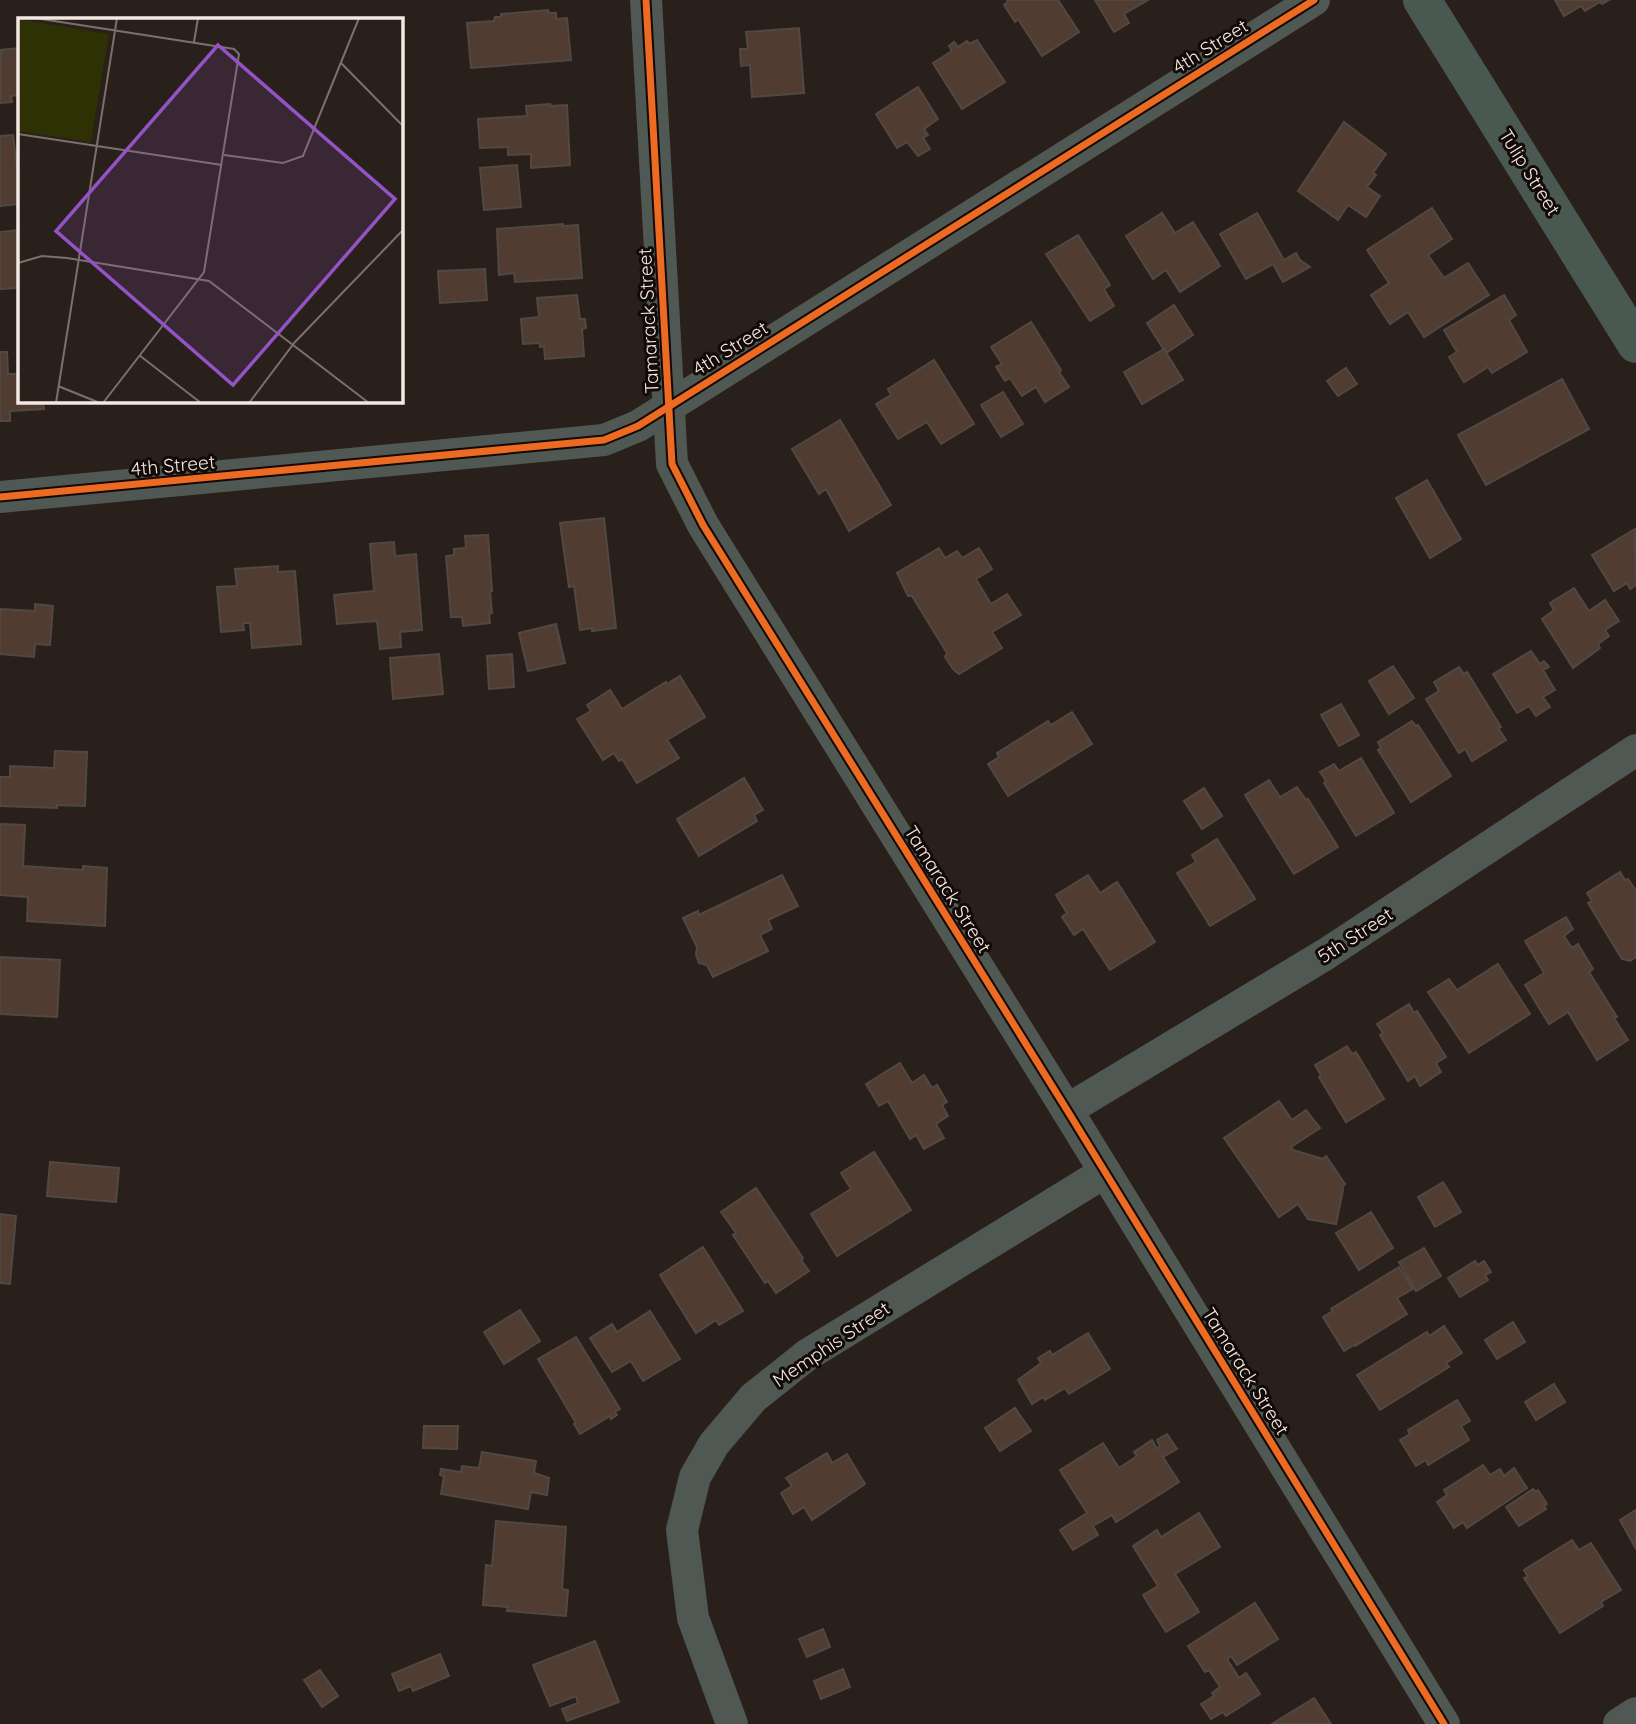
<svg xmlns="http://www.w3.org/2000/svg" width="1636" height="1724" font-family="Quicksand,sans-serif">
<style>
.building{fill:#503c31;stroke:#514844;stroke-width:2}
.lines{fill:none;stroke-linecap:round;stroke-linejoin:round}
.street{stroke:#4f5853;stroke-width:32}
.secondary{stroke:#4a5852;stroke-width:38}
.cycleway-casing{stroke:#120a06;stroke-width:11}
.cycleway{stroke:#ed6a23;stroke-width:7}
.labels{text-anchor:middle;stroke-width:6;stroke-linejoin:round;paint-order:stroke}
.street-label{font-size:19px;fill:#f5e8e2;stroke:#120a06}
.inset-road{fill:none;stroke:#7b706b;stroke-width:2}
.view{fill:#9352c6;fill-opacity:0.15;stroke:#9352c6;stroke-width:3.5}
.inset-edge{fill:none;stroke:#f5e8e2;stroke-width:3.5}
</style>
<rect width="100%" height="100%" fill="#2a201b"/>
<g class="building">
<polygon points="1007,0 1058,0 1079,32 1042,56 1018,19 1015,22 1004,5 1008,2"/>
<polygon points="1095,0 1148,0 1124,14 1129,23 1114,32"/>
<polygon points="1555,0 1609,0 1602,4 1600,2 1585,11 1581,6 1564,16"/>
<polygon points="548,10 549,13 556,13 556,19 567,18 571,60 471,68 467,23 494,21 495,17 501,17 501,14"/>
<polygon points="799,28 804,93 752,97 750,65 741,66 740,49 748,49 746,32"/>
<polygon points="977,40 1005,82 962,109 933,63 952,51 949,46 954,42 958,47 967,41 969,44"/>
<polygon points="19,48 19,95 11,96 12,102 0,103 1,50"/>
<polygon points="918,87 938,119 924,129 928,135 923,138 930,149 918,156 907,142 897,148 876,114"/>
<polygon points="550,104 551,106 567,105 570,165 531,168 531,154 508,155 508,147 480,148 478,119 527,116 526,106"/>
<polygon points="1344,122 1386,154 1373,173 1376,175 1367,187 1380,196 1366,217 1348,205 1338,220 1298,191"/>
<polygon points="13,135 19,184 19,204 0,206 0,136"/>
<polygon points="517,165 521,207 484,210 480,168"/>
<polygon points="1432,208 1452,239 1428,255 1444,278 1468,263 1489,295 1424,337 1408,312 1390,324 1371,295 1389,283 1367,250"/>
<polygon points="1162,213 1175,233 1193,222 1220,266 1180,292 1166,270 1153,279 1126,236"/>
<polygon points="1257,213 1284,260 1296,253 1300,260 1310,267 1283,282 1273,264 1246,279 1220,234"/>
<polygon points="563,224 563,226 578,225 582,278 515,282 514,273 499,275 497,229"/>
<polygon points="19,230 19,288 0,289 0,232"/>
<polygon points="1078,235 1110,285 1104,289 1114,306 1090,321 1046,254"/>
<polygon points="485,269 487,300 440,303 438,271"/>
<polygon points="577,295 580,319 585,319 586,328 582,329 584,356 545,359 544,346 540,347 540,343 523,344 521,319 539,317 537,298"/>
<polygon points="1504,295 1516,315 1509,320 1527,352 1492,373 1488,367 1464,382 1449,357 1457,352 1444,330"/>
<polygon points="1174,305 1193,335 1166,353 1147,323"/>
<polygon points="1031,322 1061,370 1059,372 1069,387 1045,402 1036,387 1022,396 1010,378 1005,381 996,367 1002,364 991,347"/>
<polygon points="1164,349 1183,380 1142,404 1124,372"/>
<polygon points="0,352 7,352 8,374 19,374 19,401 43,401 44,409 10,411 10,421 0,421"/>
<polygon points="934,360 974,424 941,444 927,422 898,439 876,404 891,395 888,389"/>
<polygon points="1346,368 1357,384 1338,396 1327,381"/>
<polygon points="1562,379 1589,429 1486,485 1458,435"/>
<polygon points="1003,392 1023,424 1001,437 981,405"/>
<polygon points="840,420 891,505 849,531 826,489 819,494 792,449"/>
<polygon points="1427,480 1461,539 1430,558 1396,498"/>
<polygon points="604,518 616,628 592,631 592,628 580,630 574,586 569,587 560,523"/>
<polygon points="1635,529 1636,585 1630,589 1627,583 1614,591 1592,555"/>
<polygon points="488,535 492,591 490,591 492,613 489,614 490,623 463,626 462,617 451,617 446,556 454,555 454,549 466,548 465,536"/>
<polygon points="394,542 395,556 416,554 422,630 400,632 401,647 380,649 377,621 337,624 334,595 374,591 370,544"/>
<polygon points="939,548 945,558 957,551 962,558 979,548 992,569 976,579 991,604 1007,594 1021,615 992,632 1002,648 959,674 953,669 945,657 947,653 912,596 908,596 897,573"/>
<polygon points="278,566 278,572 295,571 301,644 252,648 250,623 243,623 244,630 221,632 217,587 237,586 235,569"/>
<polygon points="1574,588 1589,611 1605,600 1619,621 1605,630 1609,636 1598,644 1600,648 1573,668 1542,619 1554,610 1550,603"/>
<polygon points="35,604 53,606 50,645 35,644 34,657 0,654 0,609 35,611"/>
<polygon points="556,624 565,663 528,671 519,633"/>
<polygon points="1531,651 1540,664 1544,661 1549,667 1543,670 1555,690 1543,697 1550,707 1536,716 1529,706 1517,713 1493,674"/>
<polygon points="439,654 443,694 393,699 390,658"/>
<polygon points="512,654 514,687 489,689 487,656"/>
<polygon points="1393,666 1414,698 1389,714 1369,681"/>
<polygon points="1459,667 1464,674 1467,672 1501,727 1498,728 1506,740 1472,761 1465,749 1459,753 1426,699 1439,691 1434,682"/>
<polygon points="680,676 705,717 667,740 679,758 637,783 622,759 619,761 614,753 603,760 577,719 591,711 587,705 610,690 622,709 666,682 667,684"/>
<polygon points="1341,704 1359,735 1339,746 1321,715"/>
<polygon points="1072,712 1092,744 1008,796 988,764 999,757 997,753 1048,721 1051,725"/>
<polygon points="1412,721 1416,726 1418,725 1451,776 1411,802 1378,750 1381,748 1378,742"/>
<polygon points="55,751 87,752 85,806 57,805 57,808 0,806 0,777 10,777 10,766 54,768"/>
<polygon points="1361,758 1394,813 1356,836 1324,783 1326,781 1320,772 1334,764 1339,771"/>
<polygon points="744,778 763,810 754,815 757,821 699,856 677,819"/>
<polygon points="1269,780 1280,797 1297,787 1306,800 1308,799 1338,847 1294,874 1245,795"/>
<polygon points="1204,788 1222,816 1202,829 1184,801"/>
<polygon points="0,824 25,825 23,866 83,870 83,866 107,868 105,926 27,921 28,897 0,895"/>
<polygon points="1217,839 1255,899 1210,926 1177,873 1196,862 1192,855"/>
<polygon points="1620,872 1625,880 1628,879 1636,891 1636,957 1630,961 1622,959 1614,946 1588,903 1592,901 1587,893"/>
<polygon points="782,875 798,906 768,920 772,929 760,935 768,951 713,977 707,965 699,963 696,955 697,947 683,918 698,911 699,915"/>
<polygon points="1088,875 1100,893 1117,882 1155,942 1110,970 1083,929 1074,935 1062,917 1067,913 1056,895"/>
<polygon points="1566,917 1573,929 1564,936 1572,948 1578,944 1593,969 1589,972 1617,1017 1614,1018 1628,1040 1597,1060 1568,1012 1549,1024 1525,985 1544,973 1525,941"/>
<polygon points="0,957 60,960 57,1017 0,1014"/>
<polygon points="1498,964 1530,1014 1469,1053 1428,992 1449,979 1457,990"/>
<polygon points="1409,1004 1414,1013 1417,1011 1446,1057 1436,1063 1441,1072 1420,1086 1415,1076 1408,1081 1380,1035 1383,1033 1377,1024"/>
<polygon points="1347,1046 1352,1054 1356,1052 1384,1099 1346,1122 1319,1077 1321,1075 1315,1065"/>
<polygon points="900,1063 912,1083 924,1075 932,1088 937,1085 947,1102 942,1105 948,1116 936,1124 944,1138 924,1149 916,1135 910,1139 888,1101 879,1106 866,1084"/>
<polygon points="1279,1101 1292,1120 1306,1110 1320,1128 1291,1147 1293,1150 1323,1159 1326,1156 1345,1184 1342,1188 1343,1190 1336,1224 1308,1219 1298,1204 1279,1217 1224,1138"/>
<polygon points="874,1152 911,1210 837,1256 811,1214 851,1189 841,1173"/>
<polygon points="50,1162 119,1168 116,1202 47,1196"/>
<polygon points="1443,1182 1461,1212 1435,1227 1418,1197"/>
<polygon points="756,1188 803,1258 801,1260 809,1271 776,1293 768,1281 765,1283 733,1235 736,1233 721,1212"/>
<polygon points="1371,1212 1393,1248 1359,1270 1336,1233"/>
<polygon points="0,1214 16,1216 10,1284 0,1283"/>
<polygon points="703,1247 743,1311 719,1325 716,1320 696,1333 660,1275"/>
<polygon points="1424,1248 1441,1276 1416,1291 1399,1262"/>
<polygon points="1475,1261 1478,1265 1484,1261 1491,1272 1485,1275 1488,1280 1460,1297 1448,1278"/>
<polygon points="1399,1267 1413,1289 1397,1298 1407,1314 1355,1346 1354,1345 1344,1351 1323,1317 1333,1311 1331,1309"/>
<polygon points="520,1310 540,1341 504,1364 484,1332"/>
<polygon points="650,1311 680,1359 643,1381 631,1361 612,1372 590,1338 612,1324 617,1332"/>
<polygon points="1513,1322 1525,1342 1497,1359 1485,1340"/>
<polygon points="1444,1326 1462,1353 1446,1363 1449,1367 1380,1410 1357,1375 1427,1332 1429,1336"/>
<polygon points="1088,1333 1110,1369 1069,1394 1065,1388 1045,1400 1043,1397 1032,1404 1018,1380 1041,1363 1038,1358 1050,1351 1052,1355"/>
<polygon points="576,1337 620,1409 615,1412 617,1415 611,1419 610,1416 580,1434 574,1424 576,1423 538,1359"/>
<polygon points="1554,1384 1565,1402 1536,1420 1525,1402"/>
<polygon points="1457,1400 1470,1421 1461,1426 1469,1440 1428,1465 1426,1460 1416,1466 1400,1440 1410,1434 1408,1430"/>
<polygon points="1015,1408 1031,1431 1000,1451 985,1428"/>
<polygon points="424,1426 458,1426 457,1449 423,1448"/>
<polygon points="1167,1434 1177,1449 1163,1457 1179,1482 1116,1522 1112,1515 1093,1526 1098,1535 1073,1550 1060,1530 1087,1513 1060,1470 1103,1443 1119,1468 1137,1456 1134,1452 1152,1440 1157,1449 1160,1446 1157,1440"/>
<polygon points="482,1452 536,1461 534,1473 549,1478 547,1495 531,1492 528,1509 441,1494 444,1476 440,1475 441,1469 461,1472 462,1466 479,1468"/>
<polygon points="827,1453 832,1463 847,1454 865,1484 812,1520 804,1507 793,1514 781,1493 792,1486 786,1478"/>
<polygon points="1483,1465 1490,1475 1500,1469 1504,1476 1514,1468 1527,1488 1467,1528 1463,1522 1454,1528 1437,1502 1447,1495 1444,1490"/>
<polygon points="1533,1489 1536,1492 1538,1490 1547,1504 1544,1506 1546,1509 1519,1526 1506,1507"/>
<polygon points="1636,1510 1636,1549 1620,1520"/>
<polygon points="1199,1513 1220,1547 1175,1574 1199,1612 1166,1632 1143,1595 1158,1586 1133,1546 1157,1530 1161,1537"/>
<polygon points="496,1521 566,1527 562,1589 568,1590 566,1616 507,1611 508,1607 483,1605 486,1565 492,1566"/>
<polygon points="1572,1540 1579,1550 1591,1543 1621,1590 1601,1602 1603,1606 1560,1633 1524,1578 1528,1577 1524,1570"/>
<polygon points="1255,1603 1278,1639 1237,1665 1231,1656 1227,1659 1239,1678 1246,1673 1260,1694 1226,1716 1223,1712 1211,1719 1201,1704 1214,1696 1212,1693 1220,1687 1209,1670 1205,1672 1188,1646"/>
<polygon points="823,1629 830,1647 807,1657 799,1639"/>
<polygon points="595,1641 619,1702 567,1721 562,1709 578,1703 576,1696 550,1706 533,1665"/>
<polygon points="440,1654 449,1676 413,1691 411,1686 399,1691 392,1674"/>
<polygon points="843,1669 850,1687 821,1699 814,1681"/>
<polygon points="320,1670 338,1696 322,1707 304,1680"/>
<polygon points="1314,1698 1331,1724 1272,1724"/>
</g>
<g class="lines">
<g class="street">
<polyline points="646,0 672,464 703,525 1067,1110 1444,1724"/>
<polyline points="0,497 604,440 638,426 1314,0"/>
<polyline points="1067,1110 1326,954 1636,750"/>
<polyline points="732,1724 693,1618 682,1530 695,1477 714,1444 753,1398 807,1355 1105,1172"/>
<polyline points="1619,1724 1636,1713"/>
</g>
<polyline class="secondary" points="1422,0 1636,344"/>
<g class="cycleway-casing">
<g id="cycleway">
<polyline points="646,0 672,464 703,525 1067,1110 1444,1724"/>
<polyline points="0,497 604,440 638,426 1314,0"/>
</g>
</g>
<use href="#cycleway" class="cycleway"/>
</g>
<g class="labels">
<g class="street-label">
<text transform="translate(1210 46) rotate(-32)" y="7">4th Street</text>
<text transform="translate(1530 172) rotate(58)" y="7">Tulip Street</text>
<text transform="translate(648 321) rotate(-93)" y="7">Tamarack Street</text>
<text transform="translate(730 348) rotate(-32)" y="7">4th Street</text>
<text transform="translate(173 465) rotate(-5)" y="7">4th Street</text>
<text transform="translate(948 889) rotate(58)" y="7">Tamarack Street</text>
<text transform="translate(1355 935) rotate(-33)" y="7">5th Street</text>
<text transform="translate(831 1344) rotate(-34)" y="7">Memphis Street</text>
<text transform="translate(1246 1371) rotate(58)" y="7">Tamarack Street</text>
</g>
</g>
<g transform="translate(18 18)">
<rect width="385" height="385" fill="#2a201b"/>
<path d="M0,1L91,16L73,124L0,113Z" fill="#2e3104"/>
<path class="inset-road" d="M17,0L216,31L221,36L186,254L85,385M176,24L180,0M323,45L385,108M0,116L204,147M206,137L265,145L285,138L341,0M0,245L24,238L49,240L191,263L351,385M121,337L183,385M40,368L82,385M38,385L99,0M231,385L277,324L385,212"/>
<path class="view" d="M200,27L377,181L215,367L38,213Z"/>
<rect width="385" height="385" class="inset-edge"/>
</g>
</svg>
